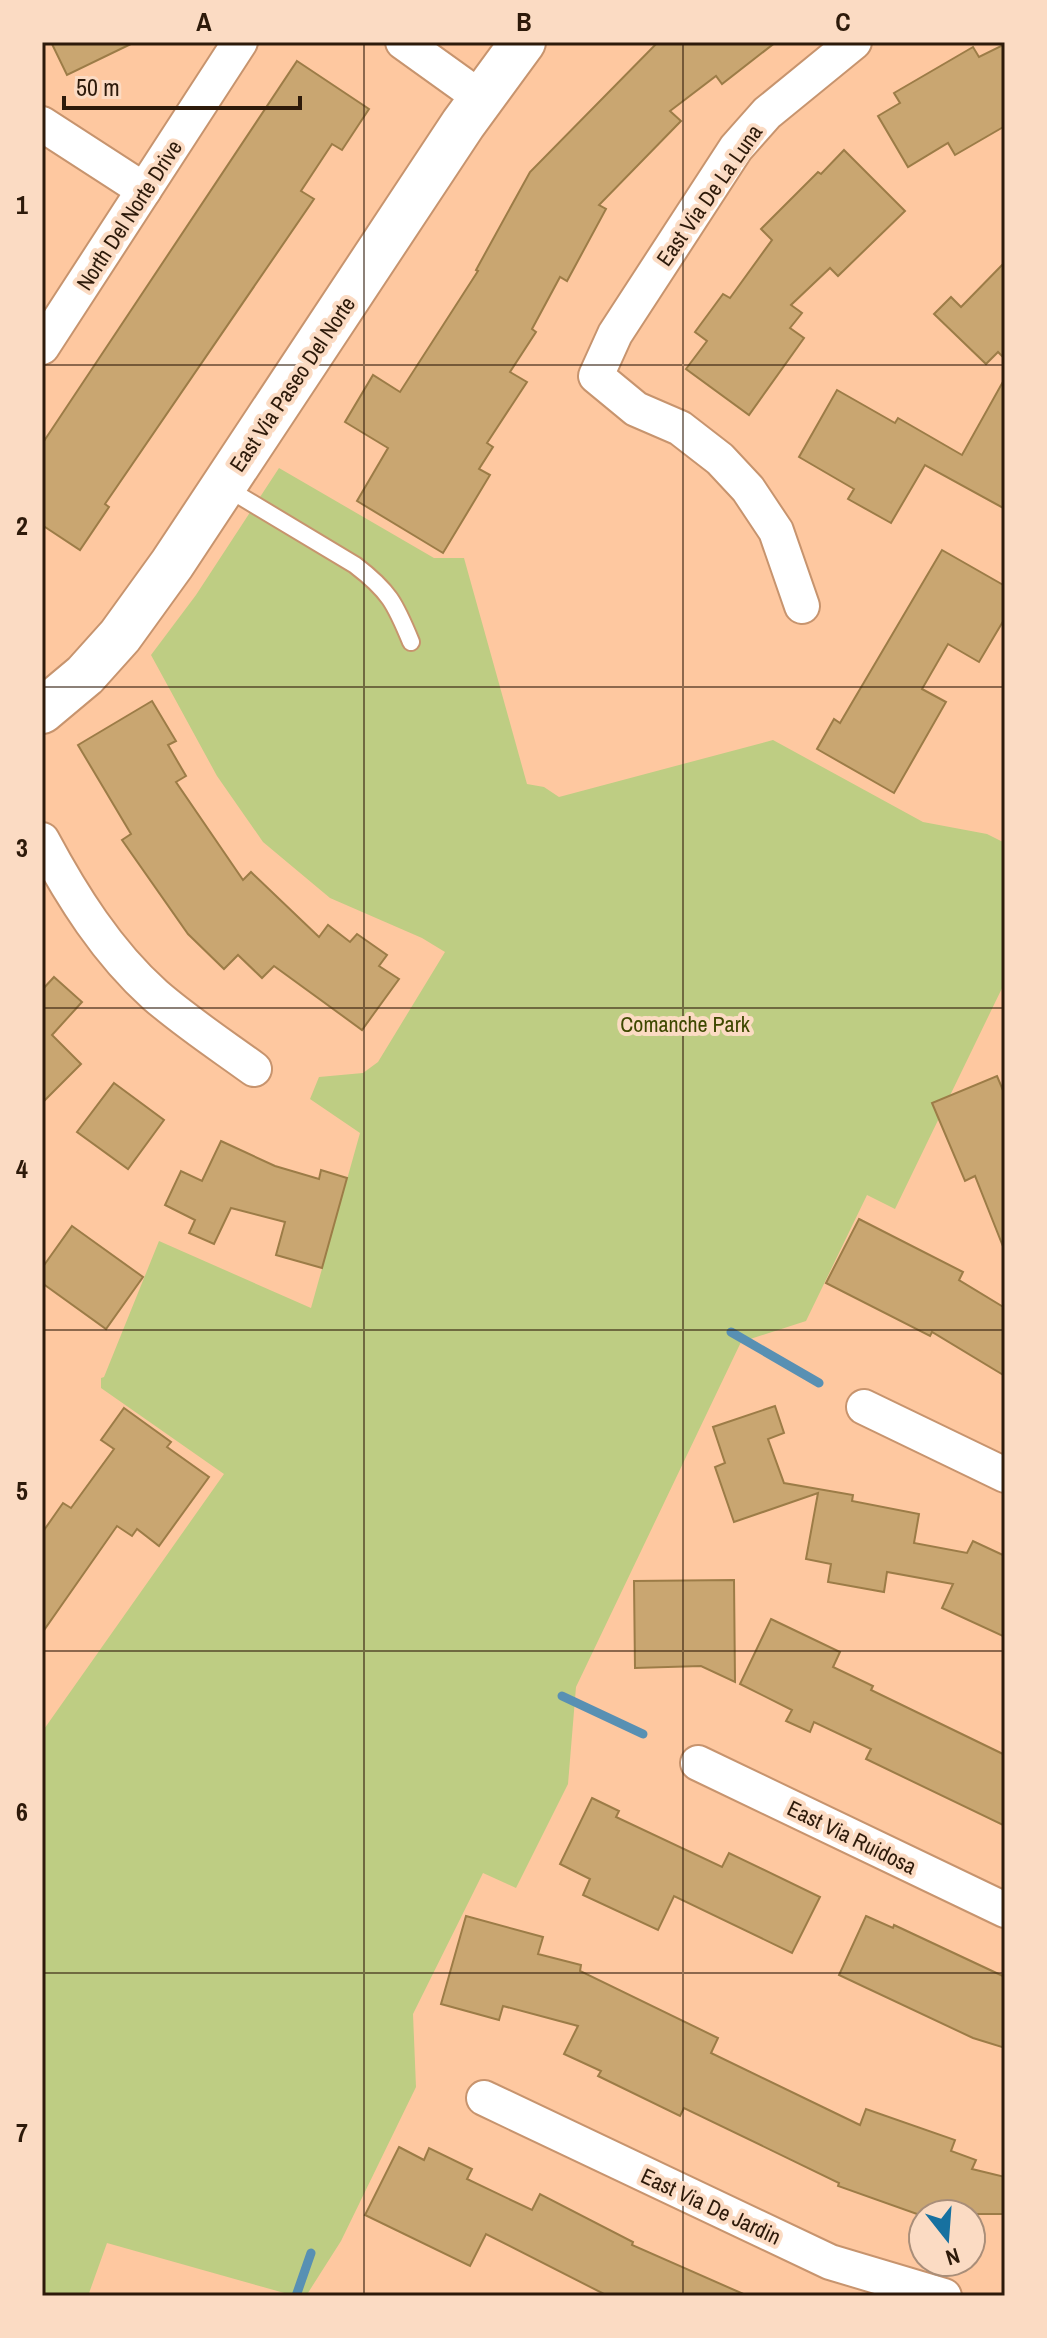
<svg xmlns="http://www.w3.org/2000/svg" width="1047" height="2338" font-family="'Archivo Narrow',sans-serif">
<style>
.green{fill:#becd83}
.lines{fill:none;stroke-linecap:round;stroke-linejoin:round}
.stream{stroke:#5890b3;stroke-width:9}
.building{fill:#c9a671;stroke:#9c7c47;stroke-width:2}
.lane-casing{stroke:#c7946e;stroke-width:20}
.street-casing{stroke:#c7946e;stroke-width:38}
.secondary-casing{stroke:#c7946e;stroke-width:48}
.lane{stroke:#fff;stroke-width:16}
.street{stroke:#fff;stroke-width:34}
.secondary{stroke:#fff;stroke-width:44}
.grid{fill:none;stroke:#2d1a0a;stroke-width:2;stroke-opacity:0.55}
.labels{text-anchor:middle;stroke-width:8;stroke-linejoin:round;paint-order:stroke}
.street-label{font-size:22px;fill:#2d1a0a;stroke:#fbdbc3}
.park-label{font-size:22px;fill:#3e4800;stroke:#fbdbc3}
.neatline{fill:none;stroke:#2d1a0a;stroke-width:3}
.grid-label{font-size:26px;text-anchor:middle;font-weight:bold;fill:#2d1a0a}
</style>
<rect width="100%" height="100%" fill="#fec8a0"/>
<polygon class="green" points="279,468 434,558 464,558 527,784 544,787 559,797 773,740 923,822 987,834 1005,843 1005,982 895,1209 867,1195 806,1321 741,1342 576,1687 568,1784 516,1888 483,1873 413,2014 416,2087 341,2241 306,2296 295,2296 107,2243 88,2296 42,2296 42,1732 224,1474 101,1388 101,1378 104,1377 159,1241 311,1308 360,1133 310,1099 319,1077 363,1073 378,1062 445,952 422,938 330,898 263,842 217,776 151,655 196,595"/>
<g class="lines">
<g class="stream">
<polyline points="731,1332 819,1383"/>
<polyline points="562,1696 643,1734"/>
<polyline points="296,2296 311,2253"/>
</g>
</g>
<g class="building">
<polygon points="51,42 135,42 67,75"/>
<polygon points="658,42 776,42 722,84 716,76 670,111 681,121 599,205 606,209 567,281 560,277 532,329 536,332 510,372 527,382 487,443 493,447 479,469 490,475 443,553 357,501 388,448 345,422 373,375 400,392 478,271 476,270 530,172"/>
<polygon points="1005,44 1005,126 955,155 948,143 908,167 878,116 900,103 894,93 973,47 979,57"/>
<polygon points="297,61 369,109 342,150 332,144 301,191 314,199 105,504 109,507 80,550 42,525 42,444"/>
<polygon points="844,150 905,211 838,276 830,268 791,305 802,313 790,328 804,338 749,415 686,369 707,341 695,332 723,294 730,298 772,240 761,229 818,172 821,174"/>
<polygon points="1005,262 1005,359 998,352 986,364 934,314 951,297 961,307"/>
<polygon points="1005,378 1005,509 925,465 891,523 848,499 854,489 799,457 837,390 895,423 898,418 962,455"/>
<polygon points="942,550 1005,586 1005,618 979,662 948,644 922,689 946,702 894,793 817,749 834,719 840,723"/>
<polygon points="152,701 176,741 168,745 186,776 176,782 243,880 251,872 319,937 328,925 350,942 357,934 387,955 379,966 399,979 362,1030 274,966 262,978 238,955 224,969 188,934 122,840 131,834 78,745"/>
<polygon points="54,977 82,1002 52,1035 81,1064 42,1103 42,990"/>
<polygon points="997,1076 1005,1095 1004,1249 975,1176 965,1181 932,1103"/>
<polygon points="114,1083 164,1120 128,1169 77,1132"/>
<polygon points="221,1141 275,1166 319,1179 321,1170 347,1178 322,1268 276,1255 285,1222 231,1208 214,1244 189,1233 195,1220 165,1205 181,1171 202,1181"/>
<polygon points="859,1219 963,1272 959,1280 1005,1308 1005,1376 932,1332 930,1336 826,1283"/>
<polygon points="72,1226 143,1277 106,1329 42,1283 42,1268"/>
<polygon points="775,1406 784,1433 768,1439 784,1483 853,1495 852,1501 919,1514 914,1543 967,1553 973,1541 1005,1556 1005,1637 942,1608 953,1584 887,1572 884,1592 828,1582 831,1564 806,1559 818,1493 734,1522 715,1467 725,1463 713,1427"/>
<polygon points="124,1408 171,1442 167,1447 209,1477 159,1546 137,1529 132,1536 117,1526 42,1633 42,1533 63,1503 71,1508 114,1449 101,1440"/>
<polygon points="734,1580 735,1682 701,1666 635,1668 634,1581"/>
<polygon points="771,1619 840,1652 833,1667 873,1686 871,1690 1005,1755 1005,1826 866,1759 871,1749 814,1722 810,1732 786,1721 792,1710 740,1684"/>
<polygon points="592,1798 619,1811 616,1817 722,1867 729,1853 820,1897 792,1953 674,1896 658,1930 583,1895 590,1879 560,1864"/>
<polygon points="466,1916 543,1937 538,1954 581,1965 580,1971 718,2038 711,2053 860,2125 866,2109 955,2140 951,2151 976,2160 972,2169 1005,2177 1005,2214 917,2214 838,2186 839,2183 684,2108 680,2116 598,2076 601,2071 564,2054 578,2026 503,2006 499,2020 441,2004"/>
<polygon points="866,1916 893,1928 894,1925 1005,1977 1005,2048 973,2038 839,1975"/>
<polygon points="399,2147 424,2160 429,2148 472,2169 467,2179 532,2210 540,2194 633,2242 632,2245 748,2296 608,2296 486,2234 470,2266 365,2215"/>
</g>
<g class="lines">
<g class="lane-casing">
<path id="lane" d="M225,487L355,565C389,591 395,603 411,642"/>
</g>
<g class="street-casing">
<g id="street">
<polyline points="403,42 481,98"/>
<polyline points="42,124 144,190"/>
<polyline points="42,347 240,42"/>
<polyline points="802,606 776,531 748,489 720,459 680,428 636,409 596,376 615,334 736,148 767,113 854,42"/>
<path d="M42,840C72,896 107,952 155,995C186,1022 221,1045 254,1069"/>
<polyline points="864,1407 1005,1475"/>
<polyline points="698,1763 1005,1910"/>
<polyline points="484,2098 830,2262 944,2296"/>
</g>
</g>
<g class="secondary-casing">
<polyline id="secondary" points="42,711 85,675 120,636 172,564 463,124 523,42"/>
</g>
<use href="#lane" class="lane"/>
<use href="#street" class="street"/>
<use href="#secondary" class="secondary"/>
</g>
<path class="grid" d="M364,42V2296M683,42V2296M42,365H1005M42,687H1005M42,1008H1005M42,1330H1005M42,1651H1005M42,1973H1005"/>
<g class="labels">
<g class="street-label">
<text transform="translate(709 195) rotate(-55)" y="8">East Via De La Luna</text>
<text transform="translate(129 215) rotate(-57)" y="8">North Del Norte Drive</text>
<text transform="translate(292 384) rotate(-56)" y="8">East Via Paseo Del Norte</text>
<text transform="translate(852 1837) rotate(26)" y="8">East Via Ruidosa</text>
<text transform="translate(711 2206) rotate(25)" y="8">East Via De Jardin</text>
</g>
<g class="park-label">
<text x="685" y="1032">Comanche Park</text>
</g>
</g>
<rect width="1047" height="2338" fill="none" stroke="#fbdbc3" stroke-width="88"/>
<g transform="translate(947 2238) rotate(163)"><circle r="38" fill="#fbdbc3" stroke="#a98e79" stroke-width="2"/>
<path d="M0-6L14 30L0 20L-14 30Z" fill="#1771a0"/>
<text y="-12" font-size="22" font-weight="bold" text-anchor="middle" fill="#2d1a0a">N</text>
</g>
<path d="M64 96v12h236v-12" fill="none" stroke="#2d1a0a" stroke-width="4"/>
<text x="76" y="96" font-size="24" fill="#2d1a0a" stroke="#fbdbc3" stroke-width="6" paint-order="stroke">50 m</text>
<rect x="44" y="44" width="959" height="2250" class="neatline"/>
<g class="grid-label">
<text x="204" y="31">A</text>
<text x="524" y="31">B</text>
<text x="843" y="31">C</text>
<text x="22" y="214">1</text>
<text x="22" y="535">2</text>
<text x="22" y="857">3</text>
<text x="22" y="1178">4</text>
<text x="22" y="1500">5</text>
<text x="22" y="1821">6</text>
<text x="22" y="2142">7</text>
</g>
</svg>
